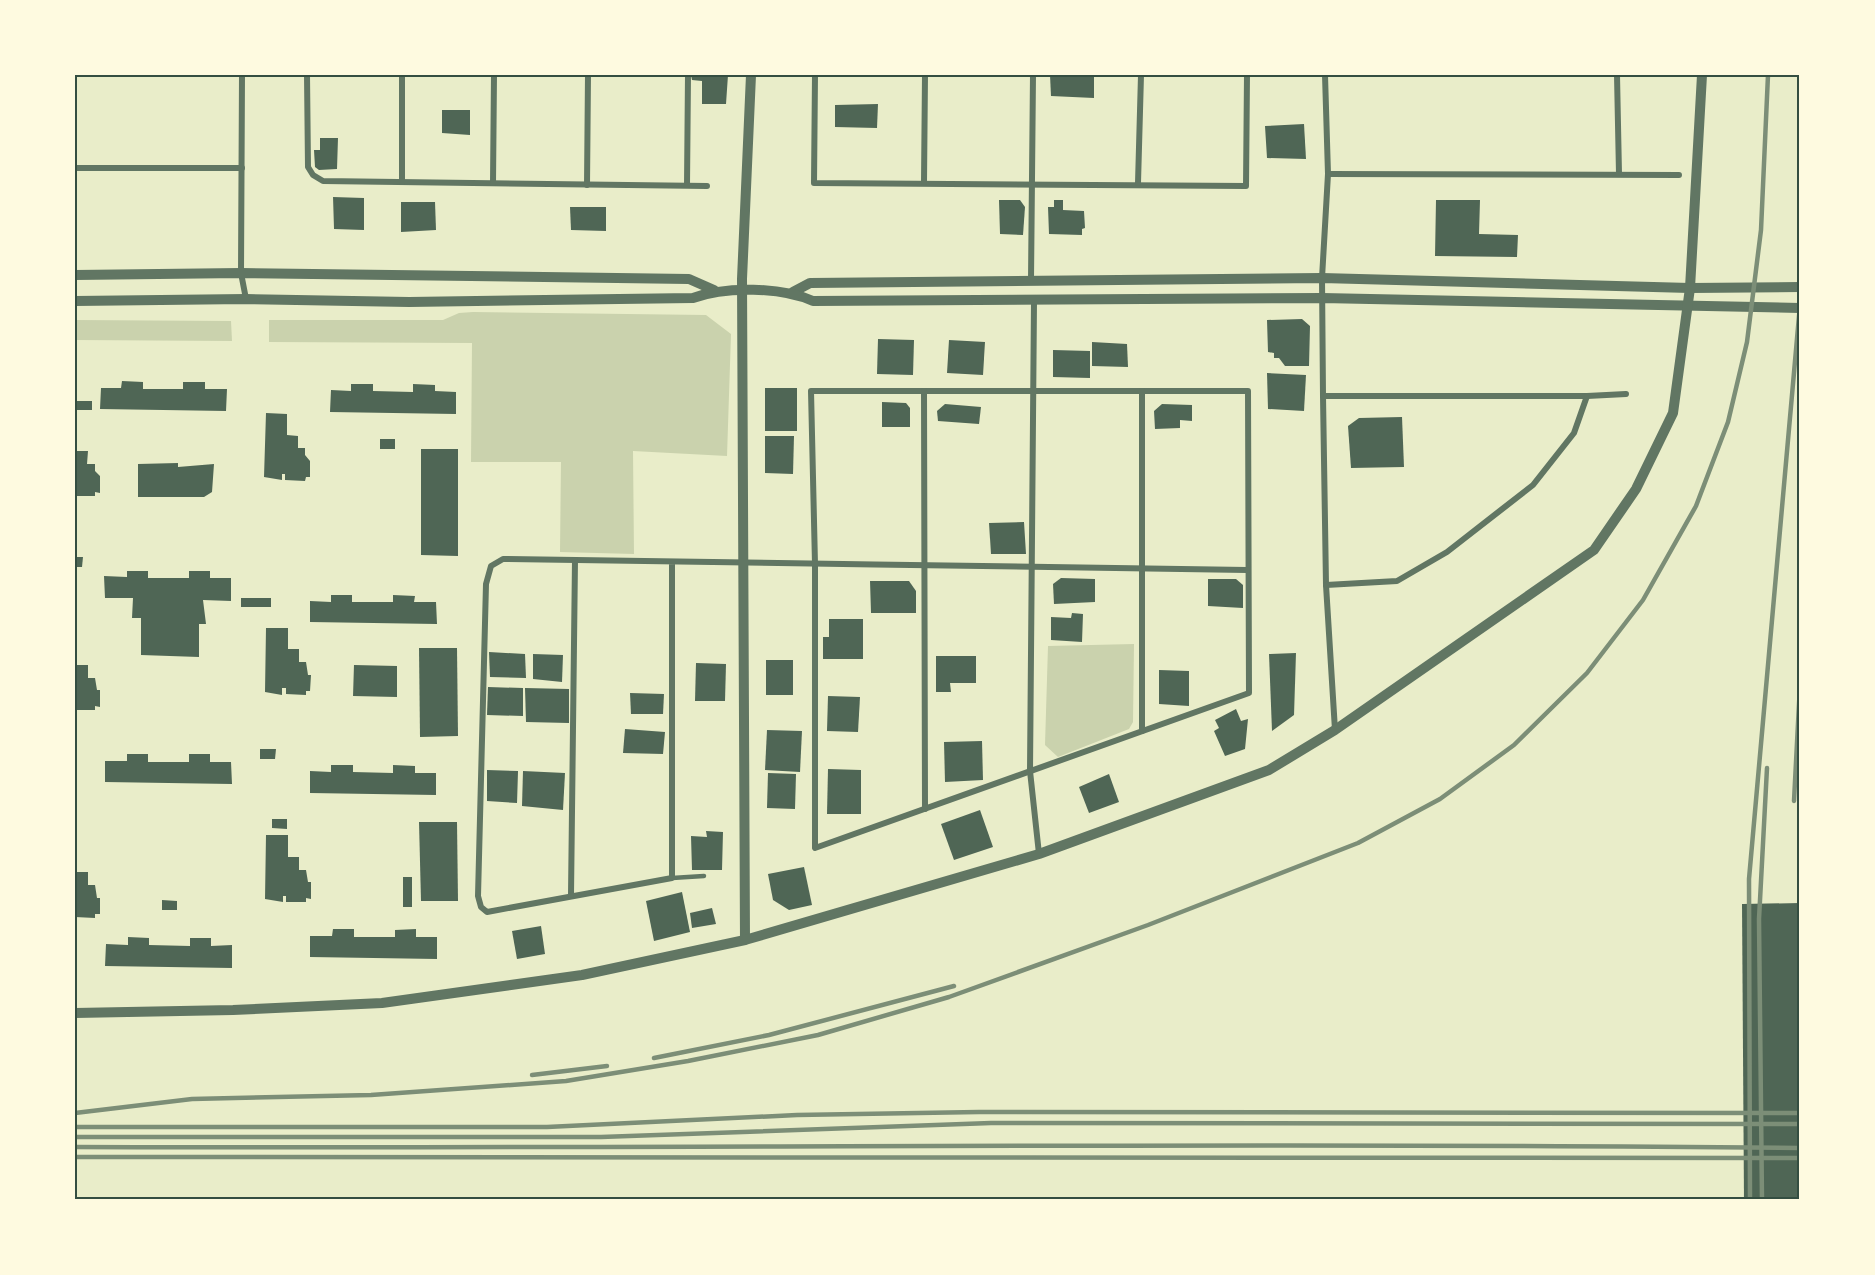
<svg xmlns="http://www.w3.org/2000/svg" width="1875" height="1275" font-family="Karla,sans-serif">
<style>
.green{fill:#cad2ad}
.building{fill:#4f6655}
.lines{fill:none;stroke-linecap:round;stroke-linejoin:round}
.service{stroke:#617663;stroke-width:4.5}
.minor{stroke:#617663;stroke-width:6}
.tertiary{stroke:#617663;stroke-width:10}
.rail{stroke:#7c8e77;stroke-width:4.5}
.neatline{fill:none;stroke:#344e41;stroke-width:2}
</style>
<rect width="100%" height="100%" fill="#e9edc9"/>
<g class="green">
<polygon points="473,312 706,315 731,334 727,456 633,451 634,554 560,552 561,462 471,462 472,343 269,342 269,320 443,320 459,313"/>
<polygon points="75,320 231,321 232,341 75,340"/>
<polygon points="1134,644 1133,722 1129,729 1058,757 1045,745 1048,646"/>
</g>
<g class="building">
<polygon points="691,75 728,75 726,104 702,104 702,81 692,80"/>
<polygon points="1050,75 1094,75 1094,98 1051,96"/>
<polygon points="878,104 877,128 835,127 835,105"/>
<polygon points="442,110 470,110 470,135 442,133"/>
<polygon points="1304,124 1306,159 1267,158 1265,126"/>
<polygon points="320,138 338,138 337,169 319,170 315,167 314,150 320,150"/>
<polygon points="333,197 364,198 364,230 334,229"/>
<polygon points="999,200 1020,200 1025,207 1023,235 1000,234"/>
<polygon points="1054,200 1063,200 1063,210 1084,211 1085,228 1082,229 1082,235 1049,234 1048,207 1054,207"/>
<polygon points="1436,200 1480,200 1479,234 1518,235 1517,257 1435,256"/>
<polygon points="401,202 435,202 436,230 401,232"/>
<polygon points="570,207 606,207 606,231 571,230"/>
<polygon points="1302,319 1310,326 1309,366 1285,366 1279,358 1274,358 1274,353 1268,352 1267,320"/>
<polygon points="878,339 914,340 913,375 877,374"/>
<polygon points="949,340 985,342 983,375 947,373"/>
<polygon points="1092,342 1127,344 1128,367 1092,366"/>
<polygon points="1053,350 1090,351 1090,378 1053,377"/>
<polygon points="1267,373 1306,375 1304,411 1268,409"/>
<polygon points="122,381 143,382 143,389 183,389 183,382 205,382 205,389 227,389 226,411 100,409 101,388 121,388"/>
<polygon points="351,384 373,384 373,391 413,392 413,384 435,385 435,391 456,392 456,414 330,412 331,390 351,391"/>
<rect x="765" y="388" width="32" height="43"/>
<rect x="77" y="401" width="15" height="9"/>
<polygon points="882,402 906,403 910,408 910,427 882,427"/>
<polygon points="945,404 981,407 979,424 938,421 937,411"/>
<polygon points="1162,404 1192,405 1192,421 1180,420 1180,428 1155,429 1154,411"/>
<polygon points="266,413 287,414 287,435 298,436 298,448 305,448 305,455 310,461 310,477 306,477 305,481 285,480 285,474 282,474 282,480 264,477"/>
<polygon points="1402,417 1404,467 1351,468 1348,426 1359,418"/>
<polygon points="765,436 794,436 793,474 765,473"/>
<rect x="380" y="439" width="15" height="10"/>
<polygon points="421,449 458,449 458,556 421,555"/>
<polygon points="75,451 88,451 87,464 95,464 95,471 100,476 100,493 95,492 95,496 75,496"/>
<polygon points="178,463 178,467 214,464 212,492 204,497 138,497 138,464"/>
<polygon points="1024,522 1026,554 991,554 989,523"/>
<polygon points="75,557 83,557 82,567 75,567"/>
<polygon points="127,571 148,571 148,578 189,578 189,571 210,571 210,578 231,578 231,601 203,600 206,624 199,624 199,657 141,655 141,618 132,618 133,598 105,598 104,576 127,577"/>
<polygon points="1061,578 1095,579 1095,602 1054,604 1053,584"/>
<polygon points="1208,579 1236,579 1243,585 1243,608 1208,606"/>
<polygon points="870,581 909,581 916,591 916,613 871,613"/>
<polygon points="331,595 352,595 352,602 393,602 393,595 415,596 414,602 436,602 437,624 310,622 310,601 331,602"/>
<rect x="241" y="598" width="30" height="9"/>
<polygon points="1072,613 1083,614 1082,642 1051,640 1051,617 1071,618"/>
<polygon points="829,619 863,619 863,659 823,659 823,637 829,637"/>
<polygon points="266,628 288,628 288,649 299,649 299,662 306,662 308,675 311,675 310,691 306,691 306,695 286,694 286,688 282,688 282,695 265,692"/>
<polygon points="419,648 457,648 458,736 420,737"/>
<polygon points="489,652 525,654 526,678 490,677"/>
<polygon points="1296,653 1294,715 1272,731 1269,654"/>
<polygon points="533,654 563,655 562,682 533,679"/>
<polygon points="936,656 976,656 976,683 950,683 951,692 936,692"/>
<rect x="766" y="660" width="27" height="35"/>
<polygon points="696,663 726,664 725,701 695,701"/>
<polygon points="75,665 88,665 88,678 95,678 97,690 100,690 100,707 95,706 95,710 75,710"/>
<polygon points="354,665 397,666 397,697 353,696"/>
<polygon points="1159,670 1189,671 1189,706 1159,704"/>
<polygon points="488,687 523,688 523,716 487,715"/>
<polygon points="525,688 569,689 569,723 526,722"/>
<polygon points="630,693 664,694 663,714 631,714"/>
<polygon points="828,696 860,697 858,732 827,731"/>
<polygon points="1236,709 1241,721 1248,719 1245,749 1225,756 1214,731 1219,728 1215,720"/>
<polygon points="625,729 665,732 663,754 623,753"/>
<polygon points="767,730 802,731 800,772 765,770"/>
<polygon points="982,741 983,780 945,782 944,742"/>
<polygon points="260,749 276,749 275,759 260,759"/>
<polygon points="127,754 148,754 148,762 189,762 189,754 210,754 210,762 231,762 232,784 105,782 105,761 127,761"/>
<polygon points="331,765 353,765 353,772 393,773 393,765 415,766 415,773 436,773 436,795 310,793 310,771 331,772"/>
<polygon points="828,769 861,770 861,814 827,814"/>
<polygon points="487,770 518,771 517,803 487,801"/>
<polygon points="523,771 565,773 563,810 522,806"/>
<polygon points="768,773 796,774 795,809 767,808"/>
<polygon points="1109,774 1119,802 1089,813 1079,787"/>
<polygon points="980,810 993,847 954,860 941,824"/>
<polygon points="272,819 287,819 287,829 272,828"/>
<polygon points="419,822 457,822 458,901 421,901"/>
<polygon points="706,831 723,832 722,870 692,870 691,836 707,837"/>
<polygon points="266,835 288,835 288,857 299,857 299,870 306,870 308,882 311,882 311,899 306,898 306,902 286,902 286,896 283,896 283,902 265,899"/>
<polygon points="804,867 812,905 789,910 773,900 768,874"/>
<polygon points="75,872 88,872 88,885 95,885 97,898 100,898 100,914 95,914 95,918 75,917"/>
<rect x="403" y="877" width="9" height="30"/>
<polygon points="682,892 690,932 654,941 646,901"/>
<polygon points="162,900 177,901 177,910 162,910"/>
<polygon points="1800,903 1800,1200 1744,1200 1742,904"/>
<polygon points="712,908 716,924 692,928 690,913"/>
<polygon points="541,926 545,954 517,959 512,931"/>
<polygon points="333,929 354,929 354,937 395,937 395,930 416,929 416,937 437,937 437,959 310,957 310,936 332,936"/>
<polygon points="128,937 149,938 149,945 190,946 190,938 211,938 211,946 232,945 232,968 105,966 106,944 128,945"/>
</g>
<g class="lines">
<polyline class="service" points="672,878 704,876"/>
<g class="minor">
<polyline points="242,75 241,273 246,299"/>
<polyline points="307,75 308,167 313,175 323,181 707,186"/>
<polyline points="402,75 402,182"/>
<polyline points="815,75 814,183 1246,186 1247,75"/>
<polyline points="1325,75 1328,174 1322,278 1323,396 1326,585 1335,730"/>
<polyline points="1617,75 1619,174"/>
<polyline points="75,168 242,168"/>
<polyline points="1328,174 1679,175"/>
<polyline points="924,182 925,75"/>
<polyline points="493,183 494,75"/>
<polyline points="1138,183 1141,75"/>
<polyline points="587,185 588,75"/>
<polyline points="687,185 688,75"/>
<polyline points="1031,280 1033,75"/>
<polyline points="1034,302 1030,771 1039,854"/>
<polygon points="811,391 1248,391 1249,693 815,848 815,564"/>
<polyline points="924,391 925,809"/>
<polyline points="1142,391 1142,731"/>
<polyline points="1323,396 1587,396 1574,433 1533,485 1447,552 1397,581 1326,585"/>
<polyline points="1587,396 1626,394"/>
<path d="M672,562V878L487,912L481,907L478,896L486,584L491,566L503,559C751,562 999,567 1247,570"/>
<polyline points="571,895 575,560"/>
</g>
<g class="tertiary">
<polyline points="75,275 241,273 689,279 714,290"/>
<polyline points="793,292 810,283 1322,278 1690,288 1800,287"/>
<path d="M75,301L246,299L409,302L693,298C726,286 781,287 813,301L1322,298L1800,308"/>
<polyline points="745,940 742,279 751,75"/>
<polyline points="75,1013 233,1010 382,1003 582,975 745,940 1039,854 1269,770 1335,730 1594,550 1636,489 1673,413 1690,288 1702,75"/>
</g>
<g class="rail">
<polyline points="1794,801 1800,685"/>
<polyline points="654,1058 769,1035 954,986"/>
<polyline points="532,1075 607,1066"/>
<polyline points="75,1113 192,1099 371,1095 566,1081 688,1061 818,1035 949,997 1148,925 1358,843 1440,799 1514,745 1587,673 1643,600 1696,506 1728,422 1747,342 1761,230 1768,75"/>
<polyline points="75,1127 547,1127 797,1115 979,1112 1800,1113"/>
<polyline points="75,1137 601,1137 991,1123 1800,1124"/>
<path d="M75,1147C650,1149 1225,1142 1800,1148"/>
<polyline points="75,1157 1800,1158"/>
<polyline points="1750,1200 1749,879 1800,305"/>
<polyline points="1762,1200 1759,919 1767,768"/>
</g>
</g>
<rect width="1875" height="1275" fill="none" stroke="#fefae0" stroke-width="153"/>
<rect x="76" y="76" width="1722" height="1122" class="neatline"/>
</svg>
